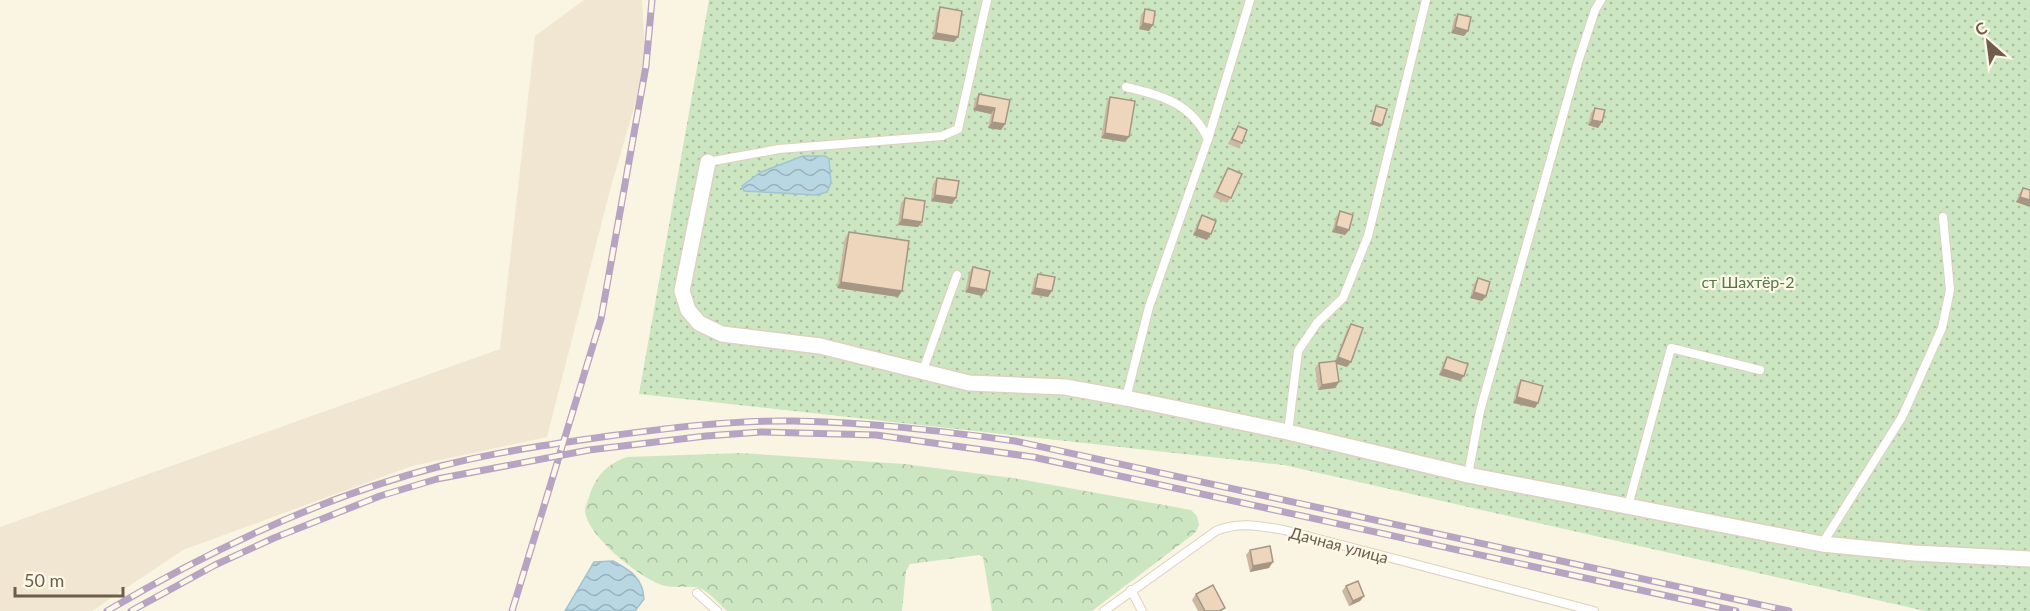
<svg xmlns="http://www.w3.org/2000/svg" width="2030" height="611" font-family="Lato,sans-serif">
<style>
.residential{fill:#f1e6d1}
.forest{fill:url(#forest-crowns)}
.garden{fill:url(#garden-dots)}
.water{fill:url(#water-waves);stroke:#a0c4d2;stroke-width:1.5}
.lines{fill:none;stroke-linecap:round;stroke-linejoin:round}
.service-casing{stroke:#ddd1bf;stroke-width:10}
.minor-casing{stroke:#ddd1bf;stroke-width:18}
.service{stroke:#fff;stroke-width:8}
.minor{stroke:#fff;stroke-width:15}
.rail-casing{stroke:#b7a3c2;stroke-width:7}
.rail{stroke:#fdf8e8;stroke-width:4.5;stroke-dasharray:14;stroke-linecap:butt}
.wall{fill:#ccb8a2}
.shaded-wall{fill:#a69684}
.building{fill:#edd6bc;stroke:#a69684;stroke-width:1.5}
.labels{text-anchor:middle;stroke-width:4.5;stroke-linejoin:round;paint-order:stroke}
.park-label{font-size:16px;fill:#507a47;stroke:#fdf8e8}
.street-label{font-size:16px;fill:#6f5c4b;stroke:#fdf8e8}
</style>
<defs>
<pattern id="forest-crowns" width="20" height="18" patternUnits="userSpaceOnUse" patternTransform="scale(1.5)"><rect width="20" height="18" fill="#cce6c2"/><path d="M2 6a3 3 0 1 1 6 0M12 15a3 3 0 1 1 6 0" fill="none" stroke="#aabea0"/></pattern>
<pattern id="garden-dots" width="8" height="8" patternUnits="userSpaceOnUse" patternTransform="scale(1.5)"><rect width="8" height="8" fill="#cce6c2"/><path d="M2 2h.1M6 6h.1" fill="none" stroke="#aabea0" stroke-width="1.8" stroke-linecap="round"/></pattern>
<pattern id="water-waves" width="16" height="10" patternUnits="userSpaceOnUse" patternTransform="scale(1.5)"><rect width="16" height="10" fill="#b9d7e2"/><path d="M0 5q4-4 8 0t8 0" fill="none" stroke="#9bb2b9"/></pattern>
</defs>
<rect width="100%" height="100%" fill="#faf4e2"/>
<polygon class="residential" points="584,0 642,0 646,66 610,190 547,437 412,466 183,550 92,611 0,611 0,527 500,349 535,36"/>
<path class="forest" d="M740,453L904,464L1019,479L1191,510L1197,516L1199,525L1195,533L1092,611H992L983,557L979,555L910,564L906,571L902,611H727C718,603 710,592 699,588C688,585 674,589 662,585C640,578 587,536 585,511C585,506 589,499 590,494C597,474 608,464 627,457Z"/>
<polygon class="garden" points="709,0 2030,0 2030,611 1925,611 1284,465 639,394"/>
<g class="water">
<polygon points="803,156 825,156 829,159 831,183 827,192 816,195 744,191 742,186 761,172"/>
<path d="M613,561C630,570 643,578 644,599L635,611H565L594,562Z"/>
</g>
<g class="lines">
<g class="service-casing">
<g id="service">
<polyline points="1208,139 1250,0"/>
<polyline points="708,162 779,149 942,136 958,129 987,0"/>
<polyline points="923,370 957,275"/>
<path d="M1126,398L1149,307L1208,139C1191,103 1163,96 1126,87"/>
<polyline points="1288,432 1298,351 1317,323 1343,298 1368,236 1426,0"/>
<polyline points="1468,475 1480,411 1578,62 1595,10 1601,0"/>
<polyline points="1628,506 1671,348 1760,370"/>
<polyline points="1822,544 1902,417 1942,328 1950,290 1943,217"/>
<polyline points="1131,590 1142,611"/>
<polyline points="697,593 717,611"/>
<path d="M1104,611L1216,531C1239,521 1260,526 1284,530L1594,611"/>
</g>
</g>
<g class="minor-casing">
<polyline id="minor" points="708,162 682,291 688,310 699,323 722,334 820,346 969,383 1065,387 1126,398 1288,432 1468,475 1822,544 1914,553 2030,559"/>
</g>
<use href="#service" class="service"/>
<use href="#minor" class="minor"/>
<g class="rail-casing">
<g id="rail">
<path d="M107,611C210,550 324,496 441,466C496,452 552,444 609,436C669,428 732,420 793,421C868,422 941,431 1015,441L1789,611"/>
<polyline points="131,611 215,565 274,538 380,496 437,479 589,450 706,436 761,432 876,435 1033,457 1736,611"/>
<polyline points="512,611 601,319 646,66 652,0"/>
</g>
</g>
<use href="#rail" class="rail"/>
</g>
<g class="wall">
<polygon points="940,7 958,37 954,42 932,39 937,13"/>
<polygon points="1145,9 1149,31 1139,29 1141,15"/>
<polygon points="1458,14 1464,36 1451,33 1454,19"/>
<polygon points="979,94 1010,100 1005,124 1001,130 988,128 991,114 973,110 975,99"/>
<polygon points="1110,97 1125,142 1101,138 1107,102"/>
<polygon points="1595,108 1602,122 1598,128 1588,125 1591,113"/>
<polygon points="1238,126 1242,143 1238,148 1228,144 1234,132"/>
<polygon points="1228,168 1231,198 1227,203 1213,197 1225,173"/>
<polygon points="937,178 952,204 931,201 933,184"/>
<polygon points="2023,188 2030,190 2030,207 2016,202 2019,194"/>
<polygon points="905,198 922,222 918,227 898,225 901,203"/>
<polygon points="1340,211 1349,230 1345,235 1332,232 1336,217"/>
<polygon points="1202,215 1207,240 1193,235 1198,221"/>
<polygon points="849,232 902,291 898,297 837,288 845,238"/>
<polygon points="973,267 982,296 965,292 969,273"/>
<polygon points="1038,274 1048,297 1031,294 1034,280"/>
<polygon points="1478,278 1482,301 1470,298 1474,284"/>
<polygon points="1351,324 1347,367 1336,364 1339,382 1335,388 1318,390 1315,368 1319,363 1335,361 1347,330"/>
<polygon points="1447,357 1460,381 1439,375 1443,363"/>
<polygon points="1521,380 1535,408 1513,403 1517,386"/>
<polygon points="1250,550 1269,568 1250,572 1246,555"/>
<polygon points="1346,586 1364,596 1360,601 1349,606 1342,591"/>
<polygon points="1196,594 1223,611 1198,611 1192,600"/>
</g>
<g class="shaded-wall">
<polygon points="1143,23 1153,25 1149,31 1139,29"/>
<polygon points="1455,27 1468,31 1464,36 1451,33"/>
<polygon points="936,33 958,37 954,42 932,39"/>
<polygon points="977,105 995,108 991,114 973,110"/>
<polygon points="1592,120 1602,122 1598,128 1588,125"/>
<polygon points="1372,121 1382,125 1380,127 1370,124"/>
<polygon points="992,122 1005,124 1001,130 988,128"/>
<polygon points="1105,133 1129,137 1125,142 1101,138"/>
<polygon points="935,195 956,198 952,204 931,201"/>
<polygon points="2020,197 2030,200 2030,207 2016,202"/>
<polygon points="902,219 922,222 918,227 898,225"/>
<polygon points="1336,226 1349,230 1345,235 1332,232"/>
<polygon points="1197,229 1211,234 1207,240 1193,235"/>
<polygon points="841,282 902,291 898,297 837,288"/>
<polygon points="969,287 986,290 982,296 965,292"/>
<polygon points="1035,288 1052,291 1048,297 1031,294"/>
<polygon points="1474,292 1486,296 1482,301 1470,298"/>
<polygon points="1338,357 1351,362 1347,367 1334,363"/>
<polygon points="1443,369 1464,376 1460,381 1439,375"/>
<polygon points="1339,382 1335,388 1318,390 1322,385"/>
<polygon points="1517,397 1538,403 1535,408 1513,403"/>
<polygon points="1273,562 1269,568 1250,572 1253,566"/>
<polygon points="1364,596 1360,601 1349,606 1353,601"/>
</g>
<g class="building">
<polygon points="940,7 962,11 958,37 936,33"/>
<polygon points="1145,9 1155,11 1153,25 1143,23"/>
<polygon points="1458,14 1471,17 1468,31 1455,27"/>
<polygon points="979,94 1010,100 1005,124 992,122 995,108 977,105"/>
<polygon points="1110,97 1135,101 1129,137 1105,133"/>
<polygon points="1376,106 1387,109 1382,125 1372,121"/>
<polygon points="1595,108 1605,110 1602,122 1592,120"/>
<polygon points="1238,126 1247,130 1242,143 1232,139"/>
<polygon points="1228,168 1242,174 1231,198 1217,192"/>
<polygon points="937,178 959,181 956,198 935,195"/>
<polygon points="2023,188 2030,190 2030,200 2020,197"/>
<polygon points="905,198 925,201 922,222 902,219"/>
<polygon points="1340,211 1353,215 1349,230 1336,226"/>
<polygon points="1202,215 1216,221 1211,234 1197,229"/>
<polygon points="849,232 909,241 902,291 841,282"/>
<polygon points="973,267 990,271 986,290 969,287"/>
<polygon points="1038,274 1055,277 1052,291 1035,288"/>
<polygon points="1478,278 1490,282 1486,296 1474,292"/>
<polygon points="1351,324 1363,328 1351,362 1338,357"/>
<polygon points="1447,357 1468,364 1464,376 1443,369"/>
<polygon points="1336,361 1339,382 1322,385 1319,363"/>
<polygon points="1521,380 1543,386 1538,403 1517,397"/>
<polygon points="1270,546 1273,562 1253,566 1250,550"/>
<polygon points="1358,581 1364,596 1353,601 1346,586"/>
<polygon points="1213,585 1225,608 1219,611 1205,611 1196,594"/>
</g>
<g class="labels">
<g class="park-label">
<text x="1748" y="288">ст Шахтёр-2</text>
</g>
<g class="street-label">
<text transform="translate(1339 545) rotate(15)" y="6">Дачная улица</text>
</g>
</g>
<g transform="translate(1988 42) rotate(332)" stroke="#fdf8e8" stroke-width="4.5" paint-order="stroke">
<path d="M0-4.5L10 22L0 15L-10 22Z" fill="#6f5c4b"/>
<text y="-9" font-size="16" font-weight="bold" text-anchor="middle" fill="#6f5c4b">С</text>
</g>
<path d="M15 587v9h108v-9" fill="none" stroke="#6f5c4b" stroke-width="3"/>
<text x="24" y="587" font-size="18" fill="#6f5c4b" stroke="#fdf8e8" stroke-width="4.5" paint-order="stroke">50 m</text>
</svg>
